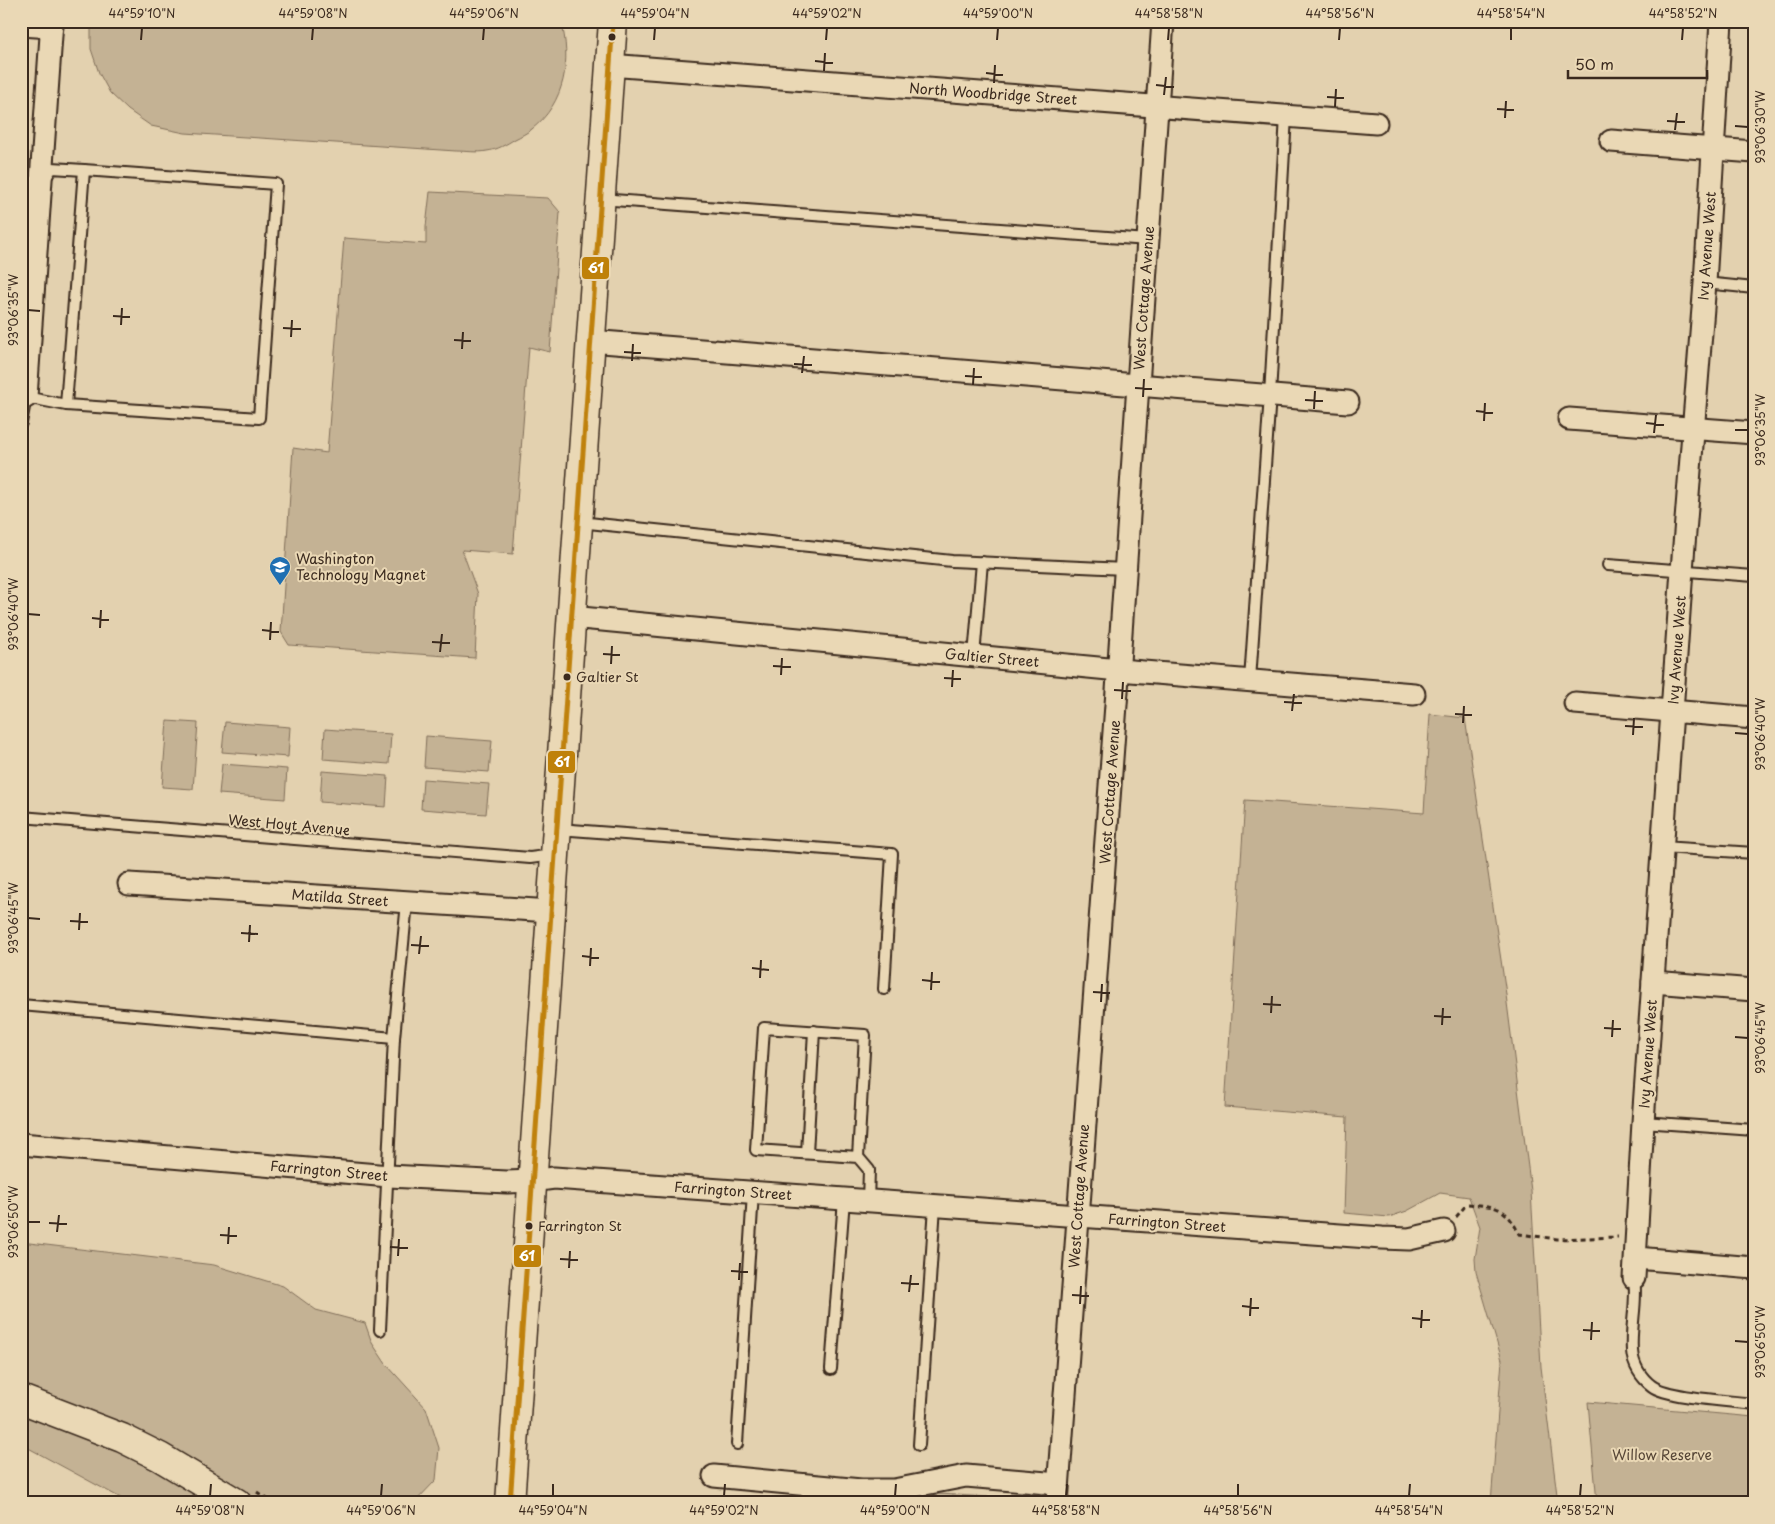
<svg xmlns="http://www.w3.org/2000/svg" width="1775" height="1524" font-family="'Playpen Sans',sans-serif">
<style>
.green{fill:#c4b294;stroke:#806e59}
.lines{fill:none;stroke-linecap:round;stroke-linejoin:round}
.lane-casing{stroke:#3b2a1e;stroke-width:14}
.street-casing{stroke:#3b2a1e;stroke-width:25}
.secondary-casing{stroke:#3b2a1e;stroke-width:31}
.path{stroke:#3b2a1e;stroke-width:3;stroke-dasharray:5 4;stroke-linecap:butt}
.lane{stroke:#ead8b5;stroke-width:10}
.street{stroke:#ead8b5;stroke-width:21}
.secondary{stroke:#ead8b5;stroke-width:28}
.bus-1-casing{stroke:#ead8b5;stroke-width:9}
.bus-1{stroke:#bf8109;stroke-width:5}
.ticks{fill:none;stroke:#3b2a1e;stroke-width:2}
.bus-dot{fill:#3b2a1e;stroke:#ead8b5;stroke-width:2}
.labels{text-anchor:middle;stroke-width:4;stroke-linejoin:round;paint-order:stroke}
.bus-label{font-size:13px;fill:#3b2a1e;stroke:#ead8b5;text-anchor:start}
.street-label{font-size:14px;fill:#3b2a1e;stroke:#ead8b5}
.poi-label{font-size:14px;fill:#3b2a1e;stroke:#ead8b5;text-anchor:start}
.park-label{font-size:14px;fill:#564536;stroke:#ead8b5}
.line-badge{stroke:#ead8b5;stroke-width:2}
.badge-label{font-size:14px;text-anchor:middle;font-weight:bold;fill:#fff}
.neatline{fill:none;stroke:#3b2a1e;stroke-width:2}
.ticks-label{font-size:12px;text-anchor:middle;fill:#3b2a1e}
</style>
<rect width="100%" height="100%" fill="#e3d1af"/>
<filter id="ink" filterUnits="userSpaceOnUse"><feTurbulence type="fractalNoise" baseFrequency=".02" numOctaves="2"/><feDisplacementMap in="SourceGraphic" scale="10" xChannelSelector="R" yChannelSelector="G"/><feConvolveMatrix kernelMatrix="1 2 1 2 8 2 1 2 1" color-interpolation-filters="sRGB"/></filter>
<g filter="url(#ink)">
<g class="green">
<path d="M91,21H561C572,60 565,103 532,129C527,133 521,136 515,139C507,144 497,150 487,151C478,153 466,151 456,151L185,133L151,126L128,110L110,93L99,73L91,49Z"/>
<polygon points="430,192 548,198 560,212 550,352 529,347 513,554 462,550 478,594 475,658 289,645 281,632 293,448 327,453 344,238 426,244 426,227"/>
<polygon points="1430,714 1465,718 1505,987 1531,1191 1541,1367 1558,1503 1491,1503 1502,1360 1476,1272 1475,1259 1480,1227 1469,1197 1440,1193 1407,1211 1389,1217 1344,1213 1347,1117 1225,1107 1245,800 1424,813"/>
<polygon points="167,721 198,723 193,789 162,787"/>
<polygon points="225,722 290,727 288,757 222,752"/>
<polygon points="325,729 391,734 389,764 323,759"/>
<polygon points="426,736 492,741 489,772 424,767"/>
<polygon points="222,764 287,769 285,799 219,794"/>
<polygon points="322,771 388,776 386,807 320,802"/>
<polygon points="423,779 489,784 486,814 421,809"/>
<polygon points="21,1242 214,1265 283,1286 316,1310 365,1323 372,1343 386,1364 426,1408 439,1448 436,1480 414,1503 130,1503 21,1444"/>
<polygon points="1588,1402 1754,1417 1754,1503 1597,1503"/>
<polygon points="939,1494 1023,1499 1033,1503 914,1503"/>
</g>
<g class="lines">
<g class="lane-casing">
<g id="lane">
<polyline points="21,183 41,185 52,168 84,170"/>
<polyline points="600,199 1148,240"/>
<polyline points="1705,283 1754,288"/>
<polyline points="25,397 66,405 259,418 276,184 84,170 66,405"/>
<polyline points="21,423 26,397"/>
<polyline points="579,522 952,561 1125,569"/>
<polyline points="1608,565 1754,576"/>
<polyline points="974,656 982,562"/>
<polyline points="1250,680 1270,395 1286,116"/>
<polyline points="21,817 530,858 553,855"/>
<polyline points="558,829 892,854 884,989"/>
<polyline points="1663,847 1754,853"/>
<polyline points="21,1005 394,1038"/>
<polyline points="1643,1122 1754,1130"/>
<polyline points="807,1153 814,1031"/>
<polyline points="858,1157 756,1150 764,1028 865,1035 858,1157 869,1170 868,1201"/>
<path d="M1634,1278C1638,1302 1630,1326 1632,1351C1633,1365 1641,1378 1652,1386C1668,1398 1732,1401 1754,1404"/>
<polyline points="380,1330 394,1038 407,902"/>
<polyline points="831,1369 844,1199"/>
<polyline points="737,1444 753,1193"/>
<polyline points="919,1445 935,1206"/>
</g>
</g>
<g class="street-casing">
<g id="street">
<polyline points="21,25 52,27"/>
<polyline points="609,65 1376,123"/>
<polyline points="1611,141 1754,152"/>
<polyline points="590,341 1348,402"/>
<polyline points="26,397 52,21"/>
<polyline points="1569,419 1754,433"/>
<polyline points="571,617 1119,670 1414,694"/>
<polyline points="1575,703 1754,718"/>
<polyline points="129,884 551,911"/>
<polyline points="1653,982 1754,990"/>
<polyline points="21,1144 389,1176 507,1182 532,1181 554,1178 1382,1238 1409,1239 1444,1231"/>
<polyline points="1636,1258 1754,1268"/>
<polyline points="1634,1278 1643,1122 1682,570 1705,283 1721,21"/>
<polyline points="714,1476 861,1490 894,1490 966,1476 1058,1484"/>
<polyline points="1057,1503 1117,691 1163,21"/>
</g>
</g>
<g class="secondary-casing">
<g id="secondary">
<polyline points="21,1399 122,1438 160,1457 237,1503"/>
<polyline points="510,1503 613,21"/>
</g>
</g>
<g class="path">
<path d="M1456,1217L1467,1204C1496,1206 1506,1206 1519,1234L1557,1239L1618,1237"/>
<polyline points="257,1492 273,1503"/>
</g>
<use href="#lane" class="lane"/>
<use href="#street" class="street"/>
<use href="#secondary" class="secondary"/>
<g class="bus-1-casing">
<polyline id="bus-1" points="510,1503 613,21"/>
</g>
<use href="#bus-1" class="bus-1"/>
</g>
</g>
<path class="ticks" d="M141,40L142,28M312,40L313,28M483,40L484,28M654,40L655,28M826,40L827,28M997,40L998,28M1168,40L1169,28M1339,40L1340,28M1511,40V28M1682,40L1683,28M815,61L833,63M824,71L825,53M986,73L1003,75M994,83L995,65M1156,85L1174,87M1164,95L1166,77M1327,97L1344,98M1335,107L1336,89M1497,109L1514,110M1505,118L1506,101M1667,121L1685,122M1735,126L1748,127M1675,130L1677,113M28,310L40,311M113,316L130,317M121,325L122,308M283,328L301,329M291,337L292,320M454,340L471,341M462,349L463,332M624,352L641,353M632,361L633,344M794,364L812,365M802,373L804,356M965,376L982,377M973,385L974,368M1135,388L1152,389M1143,397L1144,379M1305,400L1323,401M1314,409L1315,391M1476,411L1493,413M1484,421L1485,403M1646,423L1664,425M1735,430H1748M1654,433L1656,415M28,614L40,615M92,618L109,620M100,628L101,610M262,630L279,632M270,640L271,622M432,642L450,643M440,652L442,634M603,654L620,655M611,664L612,646M773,666L791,667M781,675L782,658M944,678L961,679M952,687L953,670M1114,690L1131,691M1122,699L1123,682M1284,702L1302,703M1292,711L1294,694M1455,714L1472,715M1463,723L1464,706M1625,726L1643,727M1735,733L1748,734M1633,735L1634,718M28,918L40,919M70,921L88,922M79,930L80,913M241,933L258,934M249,942L250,925M411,945L429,946M419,954L421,936M582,956L599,958M590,966L591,948M752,968L769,970M760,978L761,960M922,980L940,982M931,990L932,972M1093,992L1110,993M1101,1002L1102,984M1263,1004L1281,1005M1271,1013L1272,996M1434,1016L1451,1017M1442,1025L1443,1008M1604,1028L1621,1029M1612,1037L1613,1020M1735,1037L1748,1038M28,1222H40M49,1223L67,1224M57,1232L59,1215M220,1235L237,1236M228,1244L229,1227M390,1247L408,1248M398,1256L399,1239M560,1259L578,1260M569,1268L570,1251M731,1271L748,1272M739,1280L740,1263M901,1283L919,1284M909,1292L911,1275M1072,1295L1089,1296M1080,1304L1081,1286M1242,1306L1259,1308M1250,1316L1251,1298M1412,1318L1430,1320M1421,1328L1422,1310M1583,1330L1600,1331M1591,1340L1592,1322M1735,1341L1748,1342M210,1496L211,1484M381,1496L382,1484M553,1496V1484M724,1496L725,1484M895,1496L896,1484M1066,1496L1067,1484M1238,1496V1484M1409,1496L1410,1484M1580,1496L1581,1484"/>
<defs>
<g id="school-pin" transform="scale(1.125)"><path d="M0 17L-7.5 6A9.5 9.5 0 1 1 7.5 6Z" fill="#1f6fb2" stroke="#ead8b5"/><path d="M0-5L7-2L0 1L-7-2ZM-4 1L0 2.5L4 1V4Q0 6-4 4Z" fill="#fff"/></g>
</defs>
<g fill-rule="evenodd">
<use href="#school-pin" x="280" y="567"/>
</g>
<g class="bus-dot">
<circle cx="612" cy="37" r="4.5"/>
<circle cx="567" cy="677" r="4.5"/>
<circle cx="529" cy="1226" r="4.5"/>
</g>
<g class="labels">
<g class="bus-label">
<text x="576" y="682">Galtier St</text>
<text x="538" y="1231">Farrington St</text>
</g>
<g class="street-label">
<text transform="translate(993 94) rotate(4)" y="5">North Woodbridge Street</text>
<text transform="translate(1707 246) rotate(-86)" y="5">Ivy Avenue West</text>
<text transform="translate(1144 298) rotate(-86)" y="5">West Cottage Avenue</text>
<text transform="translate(1677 650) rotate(-86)" y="5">Ivy Avenue West</text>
<text transform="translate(992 658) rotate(5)" y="5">Galtier Street</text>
<text transform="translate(1110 792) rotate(-86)" y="5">West Cottage Avenue</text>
<text transform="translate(289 825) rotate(5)" y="5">West Hoyt Avenue</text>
<text transform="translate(340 898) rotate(4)" y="5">Matilda Street</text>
<text transform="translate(1648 1054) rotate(-86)" y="5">Ivy Avenue West</text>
<text transform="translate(329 1171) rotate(5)" y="5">Farrington Street</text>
<text transform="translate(733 1191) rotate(4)" y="5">Farrington Street</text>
<text transform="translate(1079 1196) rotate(-86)" y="5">West Cottage Avenue</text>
<text transform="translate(1167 1223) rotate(4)" y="5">Farrington Street</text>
</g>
<g class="poi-label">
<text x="296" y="564">Washington<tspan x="296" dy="16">Technology Magnet</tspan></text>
</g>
<g class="park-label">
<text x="1662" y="1460">Willow Reserve</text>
</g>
</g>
<g class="line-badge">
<rect x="581" y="256" width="29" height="24" rx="5" fill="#bf8109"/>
<rect x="547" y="750" width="29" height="24" rx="5" fill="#bf8109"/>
<rect x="513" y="1244" width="29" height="24" rx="5" fill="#bf8109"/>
</g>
<g class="badge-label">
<text x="596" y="273">61</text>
<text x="562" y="767">61</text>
<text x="527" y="1261">61</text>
</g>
<rect width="1775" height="1524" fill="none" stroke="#ead8b5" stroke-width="55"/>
<path d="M1568 70v8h139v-8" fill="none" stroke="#3b2a1e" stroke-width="2.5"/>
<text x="1575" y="70" font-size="15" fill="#3b2a1e" stroke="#ead8b5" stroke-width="4" paint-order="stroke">50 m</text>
<rect x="28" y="28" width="1720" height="1468" class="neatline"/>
<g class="ticks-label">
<text x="142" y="18">44°59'10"N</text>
<text x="313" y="18">44°59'08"N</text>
<text x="484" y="18">44°59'06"N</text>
<text x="655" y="18">44°59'04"N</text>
<text x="827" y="18">44°59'02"N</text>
<text x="998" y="18">44°59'00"N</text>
<text x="1169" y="18">44°58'58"N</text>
<text x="1340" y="18">44°58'56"N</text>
<text x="1511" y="18">44°58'54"N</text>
<text x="1683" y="18">44°58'52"N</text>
<text transform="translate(1761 127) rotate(-90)" y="4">93°06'30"W</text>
<text transform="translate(14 310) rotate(-90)" y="4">93°06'35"W</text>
<text transform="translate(1761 430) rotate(-90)" y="4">93°06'35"W</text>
<text transform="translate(14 614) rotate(-90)" y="4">93°06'40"W</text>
<text transform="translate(1761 734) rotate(-90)" y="4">93°06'40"W</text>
<text transform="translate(14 918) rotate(-90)" y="4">93°06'45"W</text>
<text transform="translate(1761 1038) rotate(-90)" y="4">93°06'45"W</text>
<text transform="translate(14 1222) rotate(-90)" y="4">93°06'50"W</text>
<text transform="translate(1761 1342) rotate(-90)" y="4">93°06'50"W</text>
<text x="210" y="1515">44°59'08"N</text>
<text x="381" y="1515">44°59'06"N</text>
<text x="553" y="1515">44°59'04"N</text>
<text x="724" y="1515">44°59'02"N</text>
<text x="895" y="1515">44°59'00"N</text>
<text x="1066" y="1515">44°58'58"N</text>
<text x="1238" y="1515">44°58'56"N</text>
<text x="1409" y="1515">44°58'54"N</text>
<text x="1580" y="1515">44°58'52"N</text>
</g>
</svg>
